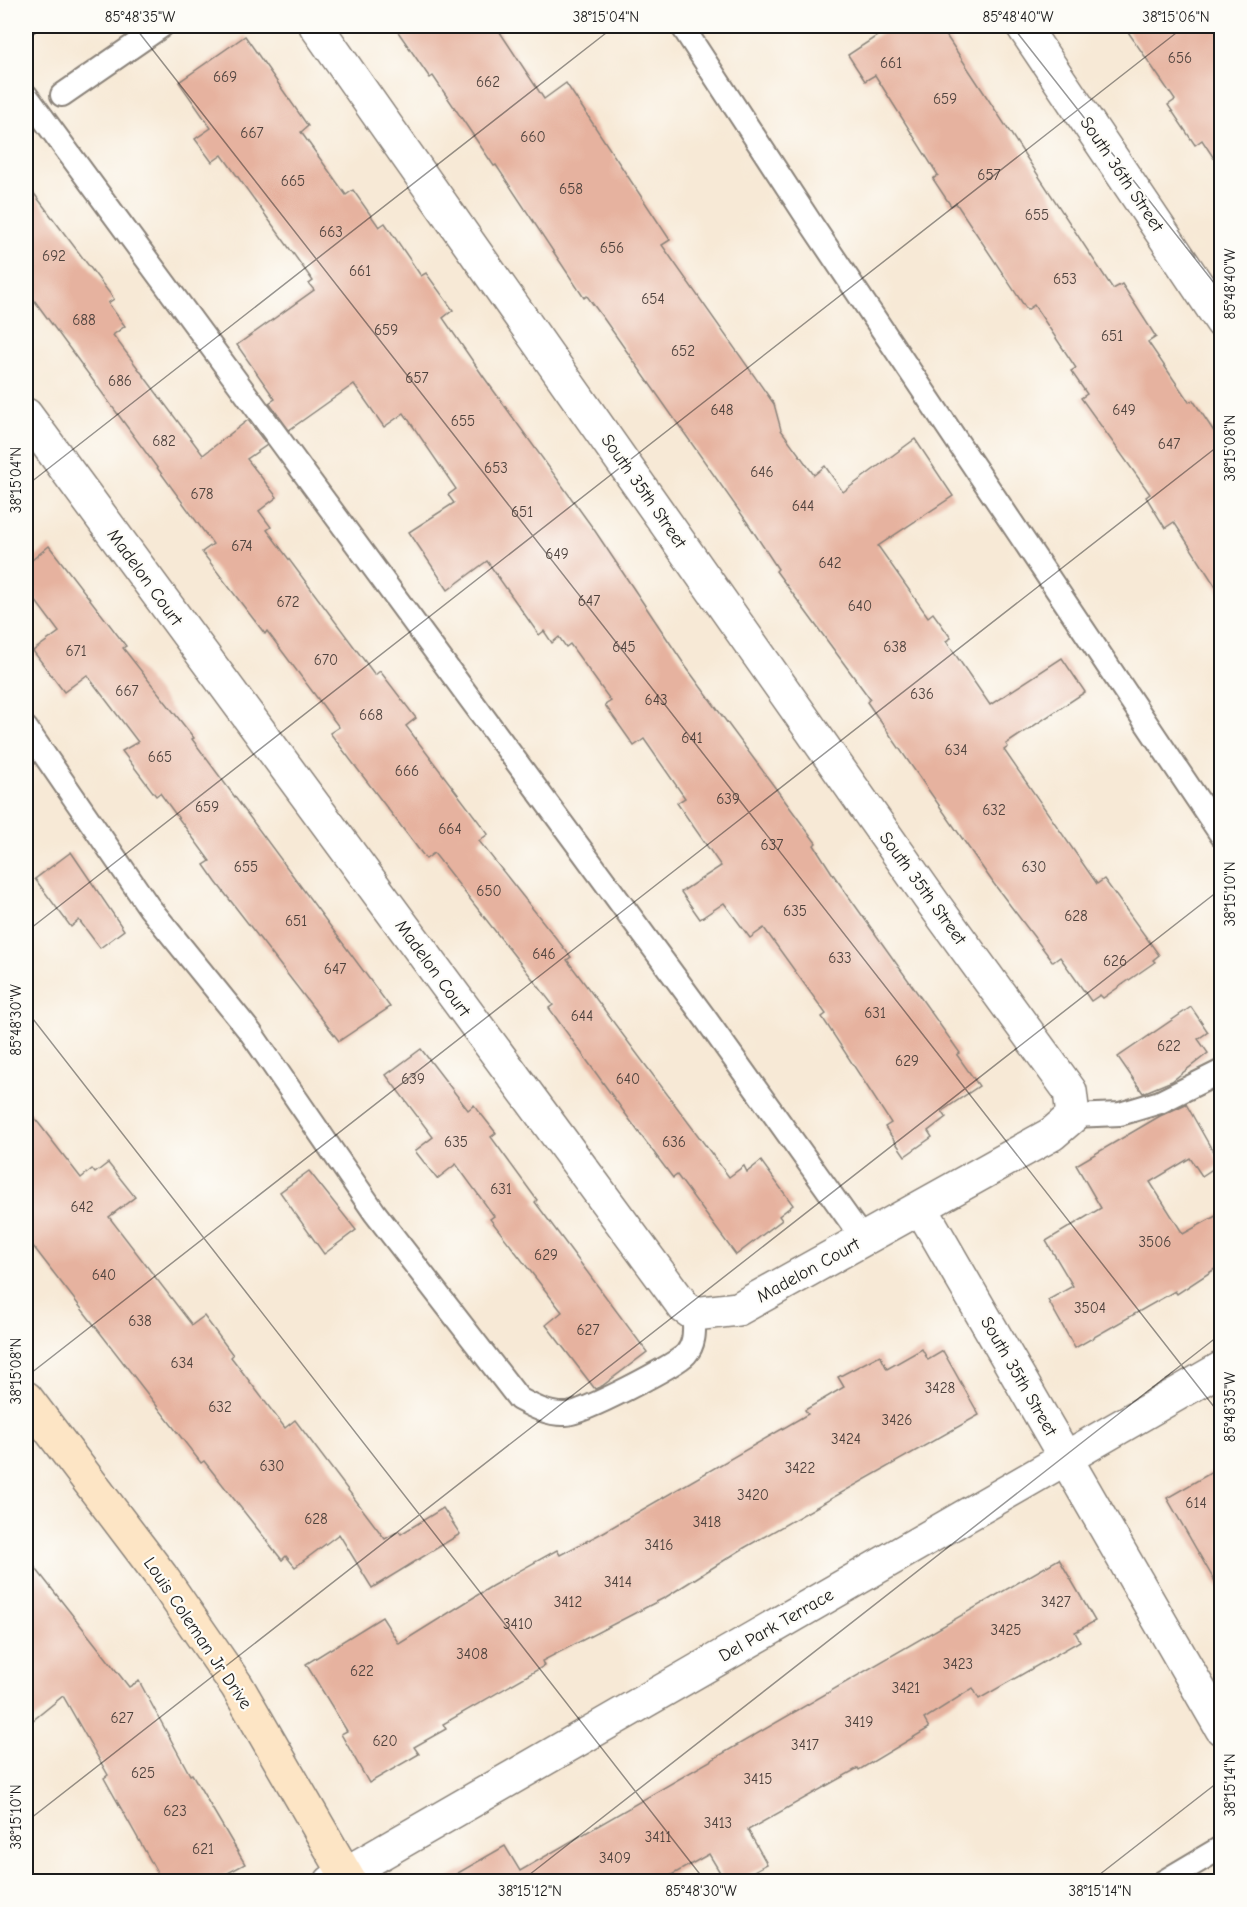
<svg xmlns="http://www.w3.org/2000/svg" width="1247" height="1907" font-family="'Comic Neue',sans-serif">
<style>
.building{fill:#e6b29f}
.lines{fill:none;stroke-linecap:round;stroke-linejoin:round}
.lane-casing{stroke:#8a8279;stroke-width:26}
.street-casing{stroke:#8a8279;stroke-width:36}
.secondary-casing{stroke:#8a8279;stroke-width:36}
.lane{stroke:#fff;stroke-width:22}
.street{stroke:#fff;stroke-width:33}
.secondary{stroke:#fde5c5;stroke-width:33}
.ticks{fill:none;stroke:#1c1c1c;stroke-width:1.5;stroke-opacity:0.45}
.labels{text-anchor:middle;stroke-width:4.5;stroke-linejoin:round;paint-order:stroke}
.number-label{font-size:15px;fill:#4e423d}
.street-label{font-size:18px;fill:#1c1c1c;stroke:#fdfcf7}
.neatline{fill:none;stroke:#1c1c1c;stroke-width:2}
.ticks-label{font-size:15px;text-anchor:middle;fill:#1c1c1c}
</style>
<rect width="100%" height="100%" fill="#fdfcf7"/>
<filter id="ink" filterUnits="userSpaceOnUse"><feTurbulence type="fractalNoise" baseFrequency=".0167" numOctaves="2"/><feDisplacementMap in="SourceGraphic" scale="12" xChannelSelector="R" yChannelSelector="G"/><feConvolveMatrix kernelMatrix="1 2 1 2 8 2 1 2 1" color-interpolation-filters="sRGB"/></filter>
<filter id="wash" filterUnits="userSpaceOnUse"><feTurbulence type="fractalNoise" baseFrequency=".008" numOctaves="4" result="noise"/><feDisplacementMap in="SourceGraphic" scale="24" xChannelSelector="R" yChannelSelector="G"/><feGaussianBlur stdDeviation="1.35" result="paint"/><feColorMatrix in="noise" values="0 0 0 0 0 0 0 0 0 0 0 0 0 0 0 0 0 1.4 0 .05"/><feComposite in="paint" operator="in"/></filter>
<g filter="url(#wash)">
<rect width="100%" height="100%" fill="#f7e9d6"/>
<g id="blocks">
<g class="building">
<polygon points="394,26 496,26 544,99 566,83 670,240 662,245 774,404 781,430 814,475 825,466 843,492 915,439 953,496 878,546 928,617 933,613 951,638 946,641 990,705 1062,658 1085,692 1006,744 1008,747 1004,750 1097,884 1104,879 1159,955 1153,960 1155,962 1103,998 1100,995 1091,1001 1060,957 1053,962 994,884 867,702 870,699 776,571 778,569 747,522 604,319 587,296 584,298 496,165 494,166 433,76 430,78"/>
<polygon points="892,26 940,26 1113,289 1122,284 1156,337 1148,342 1189,402 1193,400 1221,442 1221,595 1174,522 1165,528 1146,497 1150,494 1081,398 1087,394 1071,371 1076,368 1034,305 1027,310 956,203 951,206 933,179 938,175 875,75 865,81 848,55"/>
<polygon points="1124,26 1221,26 1221,169 1202,140 1195,145 1168,105 1175,100"/>
<polygon points="245,36 308,126 301,132 346,195 353,190 379,227 385,223 421,276 426,273 453,310 443,318 483,376 595,531 686,667 816,843 814,845 832,873 960,1053 957,1055 979,1086 942,1111 946,1117 928,1131 932,1137 905,1156 885,1127 891,1123 822,1017 826,1014 764,928 750,938 724,903 700,919 681,892 721,866 677,803 685,798 644,739 634,746 605,705 611,701 570,644 566,647 559,637 552,643 544,631 539,635 487,561 448,590 409,532 454,503 448,495 456,489 404,413 384,427 354,384 289,430 269,403 275,399 237,345 314,290 309,284 313,281 222,155 212,162 195,139 211,128 179,82"/>
<polygon points="26,183 114,299 108,303 125,326 113,335 203,455 248,420 267,445 247,459 277,497 259,511 271,527 267,530 375,675 380,671 416,718 406,726 488,834 479,841 571,957 567,960 729,1177 744,1166 747,1172 761,1161 793,1205 779,1216 782,1220 736,1255 677,1175 673,1178 640,1134 549,1008 553,1005 434,853 426,859 330,733 339,727 267,631 265,634 202,552 213,544 26,289"/>
<polygon points="49,546 126,646 123,648 194,738 192,739 390,1007 339,1041 216,882 204,865 210,861 160,793 156,796 122,751 138,742 87,675 64,692 33,651 59,632 26,588 26,565"/>
<polygon points="71,852 124,930 100,948 79,920 71,927 35,879"/>
<polygon points="1191,1007 1208,1032 1198,1039 1208,1053 1172,1081 1143,1093 1118,1057"/>
<polygon points="421,1049 468,1110 474,1105 496,1133 491,1137 537,1200 535,1202 647,1352 602,1386 595,1389 546,1325 562,1312 490,1219 494,1216 456,1164 437,1179 415,1151 433,1137 386,1075"/>
<polygon points="1186,1104 1220,1164 1202,1176 1190,1158 1150,1182 1183,1234 1221,1213 1221,1265 1177,1294 1175,1291 1075,1348 1048,1300 1073,1286 1046,1241 1101,1208 1076,1165 1160,1116"/>
<polygon points="26,1107 81,1178 92,1169 95,1173 108,1163 135,1197 109,1217 192,1325 204,1316 233,1355 231,1357 285,1428 295,1420 385,1539 399,1531 401,1534 443,1508 460,1534 372,1588 339,1534 295,1567 286,1556 282,1560 204,1461 201,1463 26,1237"/>
<polygon points="309,1171 356,1230 324,1254 280,1192"/>
<polygon points="922,1349 928,1360 943,1351 979,1415 744,1548 666,1597 542,1661 544,1666 443,1724 446,1729 414,1747 419,1754 369,1783 341,1734 347,1731 306,1664 382,1617 399,1644 492,1586 557,1550 560,1555 602,1533 808,1414 805,1410 844,1387 838,1377 880,1355 887,1369"/>
<polygon points="1221,1467 1221,1592 1167,1498"/>
<polygon points="26,1556 129,1687 139,1681 190,1775 192,1774 245,1864 213,1881 162,1881 104,1778 108,1775 63,1696 26,1726"/>
<polygon points="1059,1559 1095,1621 1075,1632 1080,1641 979,1699 973,1688 924,1719 929,1728 859,1770 858,1768 748,1830 767,1864 736,1881 725,1881 709,1854 661,1881 444,1881 505,1846 520,1871"/>
</g>
</g>
</g>
<g filter="url(#ink)">
<use href="#blocks" fill-opacity="0" stroke="#8a8279" stroke-width="1.5"/>
<g class="lines">
<g class="lane-casing">
<g id="lane">
<polyline points="682,26 812,225 1222,836"/>
<polyline points="26,95 705,1018 863,1239"/>
<polyline points="62,95 162,26"/>
<path d="M26,728L149,907L251,1033L375,1213L519,1399C534,1407 549,1415 566,1414C582,1414 676,1365 686,1354C696,1343 694,1328 694,1314"/>
<polyline points="1073,1116 1120,1114 1160,1102 1222,1071"/>
<polyline points="1163,1882 1222,1847"/>
</g>
</g>
<g class="street-casing">
<g id="street">
<polyline points="1023,26 1222,322"/>
<polyline points="26,415 684,1307 694,1314 738,1309 1052,1134 1073,1116 1070,1091 933,903 316,26"/>
<polyline points="921,1208 1222,1729"/>
<polyline points="331,1882 1222,1368"/>
</g>
</g>
<g class="secondary-casing">
<polyline id="secondary" points="26,1398 161,1576 237,1686 350,1882"/>
</g>
<use href="#lane" class="lane"/>
<use href="#street" class="street"/>
<use href="#secondary" class="secondary"/>
</g>
</g>
<path class="ticks" d="M134,26L1222,1417M1012,26L1222,293M26,41L45,26M26,486L615,26M26,932L1185,26M26,1010L706,1882M26,1377L1222,443M26,1822L1222,888M520,1882L1222,1333M1090,1882L1222,1779"/>
<g class="labels">
<g class="number-label">
<text x="1180" y="63">656</text>
<text x="891" y="68">661</text>
<text x="225" y="82">669</text>
<text x="488" y="87">662</text>
<text x="945" y="104">659</text>
<text x="252" y="138">667</text>
<text x="533" y="142">660</text>
<text x="989" y="180">657</text>
<text x="293" y="186">665</text>
<text x="571" y="194">658</text>
<text x="1037" y="220">655</text>
<text x="331" y="237">663</text>
<text x="612" y="253">656</text>
<text x="54" y="261">692</text>
<text x="360" y="276">661</text>
<text x="1065" y="284">653</text>
<text x="653" y="304">654</text>
<text x="84" y="325">688</text>
<text x="386" y="335">659</text>
<text x="1112" y="341">651</text>
<text x="683" y="356">652</text>
<text x="417" y="383">657</text>
<text x="120" y="386">686</text>
<text x="722" y="415">648</text>
<text x="1124" y="415">649</text>
<text x="463" y="426">655</text>
<text x="164" y="446">682</text>
<text x="1169" y="449">647</text>
<text x="496" y="473">653</text>
<text x="762" y="477">646</text>
<text x="202" y="499">678</text>
<text x="803" y="511">644</text>
<text x="522" y="517">651</text>
<text x="242" y="551">674</text>
<text x="557" y="559">649</text>
<text x="830" y="568">642</text>
<text x="589" y="606">647</text>
<text x="288" y="607">672</text>
<text x="860" y="611">640</text>
<text x="624" y="652">645</text>
<text x="895" y="652">638</text>
<text x="76" y="656">671</text>
<text x="326" y="665">670</text>
<text x="127" y="696">667</text>
<text x="922" y="699">636</text>
<text x="656" y="705">643</text>
<text x="371" y="720">668</text>
<text x="692" y="743">641</text>
<text x="956" y="755">634</text>
<text x="160" y="762">665</text>
<text x="407" y="776">666</text>
<text x="728" y="804">639</text>
<text x="207" y="812">659</text>
<text x="994" y="815">632</text>
<text x="450" y="834">664</text>
<text x="772" y="850">637</text>
<text x="246" y="872">655</text>
<text x="1034" y="872">630</text>
<text x="489" y="896">650</text>
<text x="795" y="916">635</text>
<text x="1076" y="921">628</text>
<text x="296" y="926">651</text>
<text x="544" y="959">646</text>
<text x="840" y="963">633</text>
<text x="1115" y="966">626</text>
<text x="335" y="974">647</text>
<text x="875" y="1018">631</text>
<text x="582" y="1021">644</text>
<text x="1169" y="1051">622</text>
<text x="907" y="1066">629</text>
<text x="413" y="1084">639</text>
<text x="628" y="1084">640</text>
<text x="456" y="1147">635</text>
<text x="674" y="1147">636</text>
<text x="501" y="1194">631</text>
<text x="82" y="1212">642</text>
<text x="1155" y="1247">3506</text>
<text x="546" y="1260">629</text>
<text x="104" y="1280">640</text>
<text x="1090" y="1313">3504</text>
<text x="140" y="1326">638</text>
<text x="588" y="1335">627</text>
<text x="182" y="1368">634</text>
<text x="940" y="1393">3428</text>
<text x="220" y="1412">632</text>
<text x="897" y="1425">3426</text>
<text x="846" y="1444">3424</text>
<text x="272" y="1471">630</text>
<text x="800" y="1473">3422</text>
<text x="753" y="1500">3420</text>
<text x="1196" y="1508">614</text>
<text x="316" y="1524">628</text>
<text x="707" y="1527">3418</text>
<text x="659" y="1550">3416</text>
<text x="618" y="1587">3414</text>
<text x="568" y="1607">3412</text>
<text x="1056" y="1607">3427</text>
<text x="518" y="1629">3410</text>
<text x="1006" y="1635">3425</text>
<text x="472" y="1659">3408</text>
<text x="958" y="1669">3423</text>
<text x="362" y="1676">622</text>
<text x="906" y="1693">3421</text>
<text x="122" y="1723">627</text>
<text x="859" y="1727">3419</text>
<text x="385" y="1746">620</text>
<text x="805" y="1750">3417</text>
<text x="143" y="1778">625</text>
<text x="758" y="1784">3415</text>
<text x="175" y="1816">623</text>
<text x="718" y="1828">3413</text>
<text x="658" y="1842">3411</text>
<text x="203" y="1854">621</text>
<text x="615" y="1863">3409</text>
</g>
<g class="street-label">
<text transform="translate(1122 174) rotate(56)" y="6">South 36th Street</text>
<text transform="translate(644 491) rotate(55)" y="6">South 35th Street</text>
<text transform="translate(145 577) rotate(54)" y="6">Madelon Court</text>
<text transform="translate(923 888) rotate(54)" y="6">South 35th Street</text>
<text transform="translate(433 968) rotate(54)" y="6">Madelon Court</text>
<text transform="translate(808 1270) rotate(-29)" y="6">Madelon Court</text>
<text transform="translate(1019 1376) rotate(60)" y="6">South 35th Street</text>
<text transform="translate(776 1625) rotate(-30)" y="6">Del Park Terrace</text>
<text transform="translate(198 1633) rotate(56)" y="6">Louis Coleman Jr Drive</text>
</g>
</g>
<rect width="1247" height="1907" fill="none" stroke="#fdfcf7" stroke-width="66"/>
<rect x="33" y="33" width="1181" height="1841" class="neatline"/>
<g class="ticks-label">
<text x="140" y="22">85°48'35"W</text>
<text x="606" y="22">38°15'04"N</text>
<text x="1018" y="22">85°48'40"W</text>
<text x="1176" y="22">38°15'06"N</text>
<text transform="translate(1230 284) rotate(-90)" y="5">85°48'40"W</text>
<text transform="translate(1230 448) rotate(-90)" y="5">38°15'08"N</text>
<text transform="translate(16 480) rotate(-90)" y="5">38°15'04"N</text>
<text transform="translate(1230 894) rotate(-90)" y="5">38°15'10"N</text>
<text transform="translate(16 1020) rotate(-90)" y="5">85°48'30"W</text>
<text transform="translate(16 1371) rotate(-90)" y="5">38°15'08"N</text>
<text transform="translate(1230 1407) rotate(-90)" y="5">85°48'35"W</text>
<text transform="translate(1230 1785) rotate(-90)" y="5">38°15'14"N</text>
<text transform="translate(16 1817) rotate(-90)" y="5">38°15'10"N</text>
<text x="530" y="1896">38°15'12"N</text>
<text x="701" y="1896">85°48'30"W</text>
<text x="1100" y="1896">38°15'14"N</text>
</g>
</svg>
